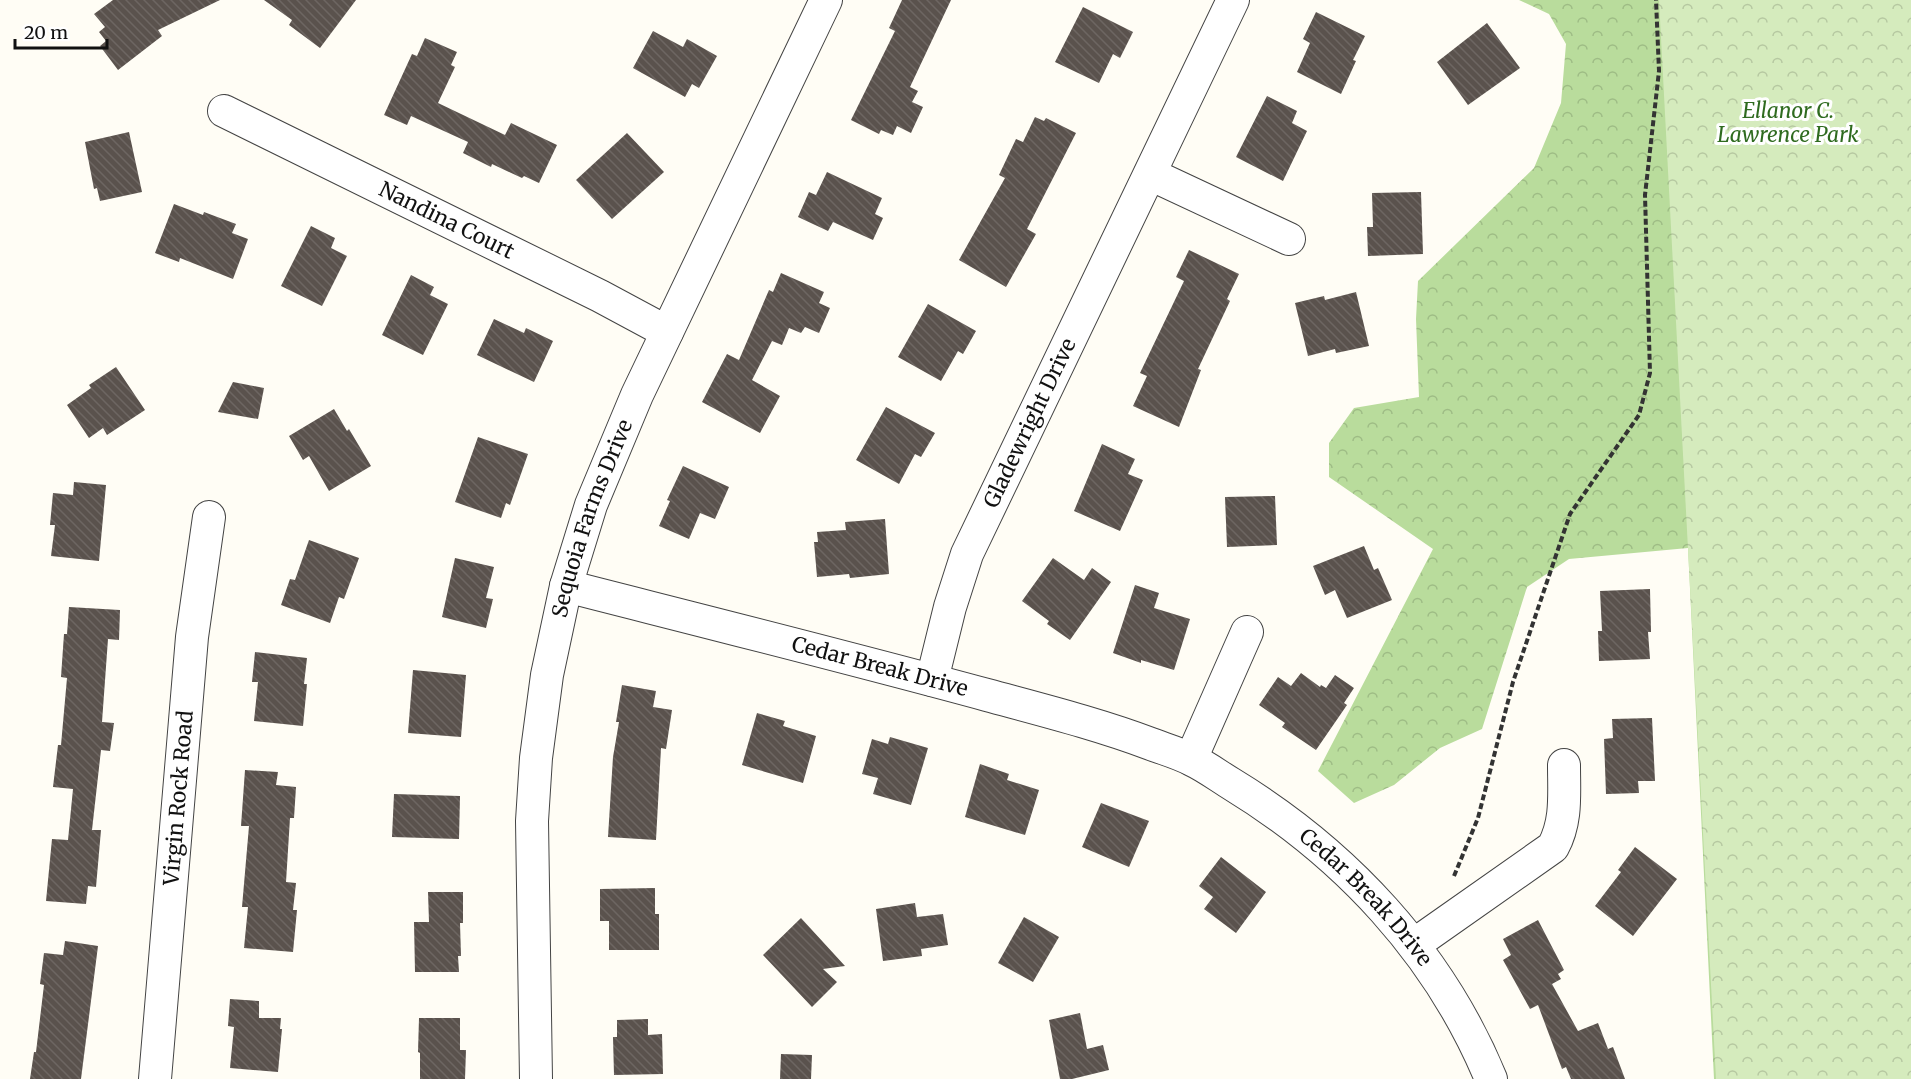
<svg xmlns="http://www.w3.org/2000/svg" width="1911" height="1079" font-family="Merriweather,serif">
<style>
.forest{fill:url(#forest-crowns)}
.park{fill:url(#park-crowns)}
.building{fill:url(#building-back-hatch)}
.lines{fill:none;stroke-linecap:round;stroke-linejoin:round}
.minor-casing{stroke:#444;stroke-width:34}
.path{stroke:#333;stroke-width:4;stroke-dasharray:6 3;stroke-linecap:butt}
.minor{stroke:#fff;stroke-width:32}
.labels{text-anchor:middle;stroke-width:6;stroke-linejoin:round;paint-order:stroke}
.park-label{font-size:21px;font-style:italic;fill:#2f6b1f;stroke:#fff}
.street-label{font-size:21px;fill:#111;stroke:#fff}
</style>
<defs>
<pattern id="forest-crowns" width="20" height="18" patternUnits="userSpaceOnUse" patternTransform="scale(1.5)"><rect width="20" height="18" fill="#b9dc9c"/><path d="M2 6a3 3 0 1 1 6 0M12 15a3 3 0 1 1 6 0" fill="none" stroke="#9ebc85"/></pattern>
<pattern id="park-crowns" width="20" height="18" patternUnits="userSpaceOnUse" patternTransform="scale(1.5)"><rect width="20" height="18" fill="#d5ebbd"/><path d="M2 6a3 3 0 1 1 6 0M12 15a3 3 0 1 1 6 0" fill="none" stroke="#b6c8a1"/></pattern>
<pattern id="building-back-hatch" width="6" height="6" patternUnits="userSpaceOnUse" patternTransform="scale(1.5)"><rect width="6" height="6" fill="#5a524d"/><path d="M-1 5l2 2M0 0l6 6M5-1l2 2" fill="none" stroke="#6d6662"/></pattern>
</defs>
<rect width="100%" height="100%" fill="#fffdf5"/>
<polygon class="forest" points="1519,0 1911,0 1911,1079 1714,1079 1688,548 1569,559 1527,587 1482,729 1440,748 1394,785 1354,803 1318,771 1433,549 1329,477 1329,443 1354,408 1419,397 1416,319 1418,281 1534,168 1561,103 1566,44 1549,14"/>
<polygon class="park" points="1659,0 1911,0 1911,1079 1716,1079"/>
<g class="building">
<polygon points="113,0 220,0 158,30 162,36 118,70 100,46 106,41 99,32 105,27 94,14"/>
<polygon points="264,0 356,0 320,48 289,25 292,20"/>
<polygon points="902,0 951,0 910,87 918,91 912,102 923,107 911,133 897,126 893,135 881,130 879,134 851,120 895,31 889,28"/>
<polygon points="1083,7 1133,32 1120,58 1113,54 1099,83 1055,62"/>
<polygon points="1316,12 1365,36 1353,60 1356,61 1341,94 1297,72 1310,43 1303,39"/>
<polygon points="1487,23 1520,68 1468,105 1437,62"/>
<polygon points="653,31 683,47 687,39 717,56 699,88 692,84 685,97 633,68"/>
<polygon points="425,38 457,52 451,65 455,67 438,103 505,135 511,123 557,145 539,183 524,176 522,178 492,164 491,167 463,153 468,142 411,116 407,125 384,115 412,54 417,56"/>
<polygon points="1267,96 1297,111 1292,123 1307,131 1283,181 1236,157"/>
<polygon points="1035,117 1044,121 1046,118 1076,133 1027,229 1036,234 1006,287 959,260 1005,178 999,175 1016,139 1023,142"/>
<polygon points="129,132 142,192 100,201 97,188 94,189 85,142"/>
<polygon points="627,133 664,172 612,219 576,180"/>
<polygon points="827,172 882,198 875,214 883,218 873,240 833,222 828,231 798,217 809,192 816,195"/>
<polygon points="1421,192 1423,254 1368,256 1367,227 1373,227 1372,193"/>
<polygon points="174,204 203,215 204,212 236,224 232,233 248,239 233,279 180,258 179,262 155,253"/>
<polygon points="311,226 335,238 331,248 347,256 322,306 281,286"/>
<polygon points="1189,250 1239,274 1227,299 1230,301 1198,369 1201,370 1179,427 1133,406 1147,376 1140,373 1184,281 1176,277"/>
<polygon points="781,273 824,292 819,303 830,308 819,333 805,327 801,333 789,328 782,345 772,341 752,380 780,396 760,433 702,402 727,354 739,360 769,290 773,292"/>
<polygon points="411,275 434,287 430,295 448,304 423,355 382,335"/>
<polygon points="1356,292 1369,346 1336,353 1335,349 1308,356 1295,303 1324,296 1325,300"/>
<polygon points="928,304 976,331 963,354 958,351 941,381 898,357"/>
<polygon points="494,319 524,333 526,328 553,341 534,382 477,355"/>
<polygon points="116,367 145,410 107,435 103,428 89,438 67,405 91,388 89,385"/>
<polygon points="233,382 264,388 258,419 218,412"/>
<polygon points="886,407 935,433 921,457 915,454 899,484 856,460"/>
<polygon points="334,409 347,431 349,429 371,466 329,491 309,456 303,460 289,436"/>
<polygon points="478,437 528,454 510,505 506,503 501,518 455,502"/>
<polygon points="1102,444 1135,459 1128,474 1143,480 1120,531 1074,511"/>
<polygon points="683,466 729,487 715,519 700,513 689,539 659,526 670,501 667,500"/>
<polygon points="74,482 106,485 99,561 51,556 55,525 50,525 53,493 73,495"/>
<polygon points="1275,496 1277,545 1227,547 1225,497"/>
<polygon points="885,519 889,574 850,578 849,574 817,577 814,542 818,542 817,532 846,530 845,522"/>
<polygon points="309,540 359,558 344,599 339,597 330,623 281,605 290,579 295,580"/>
<polygon points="1364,546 1374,570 1378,568 1392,600 1347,618 1335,590 1325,595 1313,566"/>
<polygon points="455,558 494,567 486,598 493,599 486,628 442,617"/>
<polygon points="1053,558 1084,580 1092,568 1111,582 1070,640 1047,624 1049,621 1022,601"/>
<polygon points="1135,585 1159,593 1154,608 1190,619 1174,670 1141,660 1141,663 1113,653"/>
<polygon points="1650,589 1651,632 1648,632 1650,659 1599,661 1598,631 1602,631 1600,591"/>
<polygon points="69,607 120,610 119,640 108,639 102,722 114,723 110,751 101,750 92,830 101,830 96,887 88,886 86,904 46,901 52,839 68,840 73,789 53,787 58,745 61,745 67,678 61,677 64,634 67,634"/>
<polygon points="255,652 307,658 304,684 307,684 303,726 254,721 258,682 252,682"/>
<polygon points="413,670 466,675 461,737 408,733"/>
<polygon points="1301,673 1320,687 1321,685 1326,688 1335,675 1354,688 1344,703 1347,705 1316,750 1282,727 1285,723 1259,705 1278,677 1291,686"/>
<polygon points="622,685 656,691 653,707 672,710 666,749 661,748 656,840 608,837 613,757 619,722 616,722"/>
<polygon points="757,713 785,721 783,726 816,736 803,783 742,765"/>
<polygon points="1652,718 1655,781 1638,781 1639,793 1606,794 1604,739 1613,738 1612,719"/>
<polygon points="890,737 928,748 911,805 873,794 878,778 862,774 872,739 888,744"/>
<polygon points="980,764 1009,774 1007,780 1039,790 1025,835 965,817"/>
<polygon points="245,770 278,772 276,785 296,787 294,818 290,818 286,882 296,883 293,910 297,910 293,952 244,948 248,907 242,907 249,826 241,826"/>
<polygon points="394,794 460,796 459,839 392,837"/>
<polygon points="1101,803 1149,821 1129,867 1082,847"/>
<polygon points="1635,847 1677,879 1633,936 1595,906 1621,872 1618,870"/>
<polygon points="1221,857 1266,892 1236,933 1204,909 1213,897 1199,886"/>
<polygon points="655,888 655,914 659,914 659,950 609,950 609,921 600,921 600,889"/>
<polygon points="428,892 463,892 463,923 460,923 461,956 458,956 459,972 415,972 414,922 429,922"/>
<polygon points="915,903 917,917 943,914 948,945 921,949 922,956 883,961 876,909"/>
<polygon points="1024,917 1059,937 1033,982 998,963"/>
<polygon points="801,918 845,966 823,969 837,982 812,1007 763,955"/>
<polygon points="1538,920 1564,970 1558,974 1561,979 1552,984 1578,1031 1598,1023 1608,1049 1613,1047 1625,1079 1571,1079 1566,1067 1562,1069 1538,1005 1530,1009 1503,960 1511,955 1503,939"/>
<polygon points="65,941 98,946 81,1079 30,1079 34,1052 36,1052 44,985 40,984 44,953 63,955"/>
<polygon points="230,999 259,1001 259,1018 281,1018 280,1029 282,1029 278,1072 230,1068 234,1027 228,1026"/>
<polygon points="1080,1013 1087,1049 1103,1045 1109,1070 1072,1079 1060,1079 1049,1020"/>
<polygon points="419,1018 460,1018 460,1050 466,1050 465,1079 420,1079 420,1053 418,1052"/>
<polygon points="648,1019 648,1035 662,1034 663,1074 614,1075 613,1037 617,1037 617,1020"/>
<polygon points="781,1054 812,1055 811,1079 780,1079"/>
</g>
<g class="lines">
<g class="minor-casing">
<g id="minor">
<path id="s1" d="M224,111L600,296L667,332"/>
<polyline points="1150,174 1289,239"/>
<path id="s2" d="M566,586C707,622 847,657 987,695C1042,710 1098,724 1151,744C1164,749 1179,753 1192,760C1205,766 1217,775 1230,783C1345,853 1439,953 1491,1079"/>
<path id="s3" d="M932,680L950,607L967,554L1233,0"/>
<polyline points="1191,759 1247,632"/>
<path d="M1415,944L1553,847C1567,821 1564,795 1564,765"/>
<path id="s4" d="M155,1079L192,637L209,517"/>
<path id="s5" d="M536,1079L532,821L536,758L547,675L566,586L591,505L637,395L826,0"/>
</g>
</g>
<polyline class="path" points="1454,876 1478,818 1513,682 1570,514 1639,415 1650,373 1645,195 1659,71 1656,0"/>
<use href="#minor" class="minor"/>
</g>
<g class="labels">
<g class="park-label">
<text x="1788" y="118">Ellanor C.<tspan x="1788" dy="24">Lawrence Park</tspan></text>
</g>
<g class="street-label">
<text dy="7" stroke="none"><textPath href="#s1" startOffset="248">Nandina Court</textPath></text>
<text dy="7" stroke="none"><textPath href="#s3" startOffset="276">Gladewright Drive</textPath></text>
<text dy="7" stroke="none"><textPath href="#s5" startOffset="568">Sequoia Farms Drive</textPath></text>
<text dy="7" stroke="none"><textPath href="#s2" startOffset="324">Cedar Break Drive</textPath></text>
<text dy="7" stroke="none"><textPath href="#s4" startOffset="282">Virgin Rock Road</textPath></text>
<text dy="7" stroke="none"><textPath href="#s2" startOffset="873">Cedar Break Drive</textPath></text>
</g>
</g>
<path d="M15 39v9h92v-9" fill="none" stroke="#111111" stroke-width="3"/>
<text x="24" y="39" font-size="18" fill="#111111" stroke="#ffffff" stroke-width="4.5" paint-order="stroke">20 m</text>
</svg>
